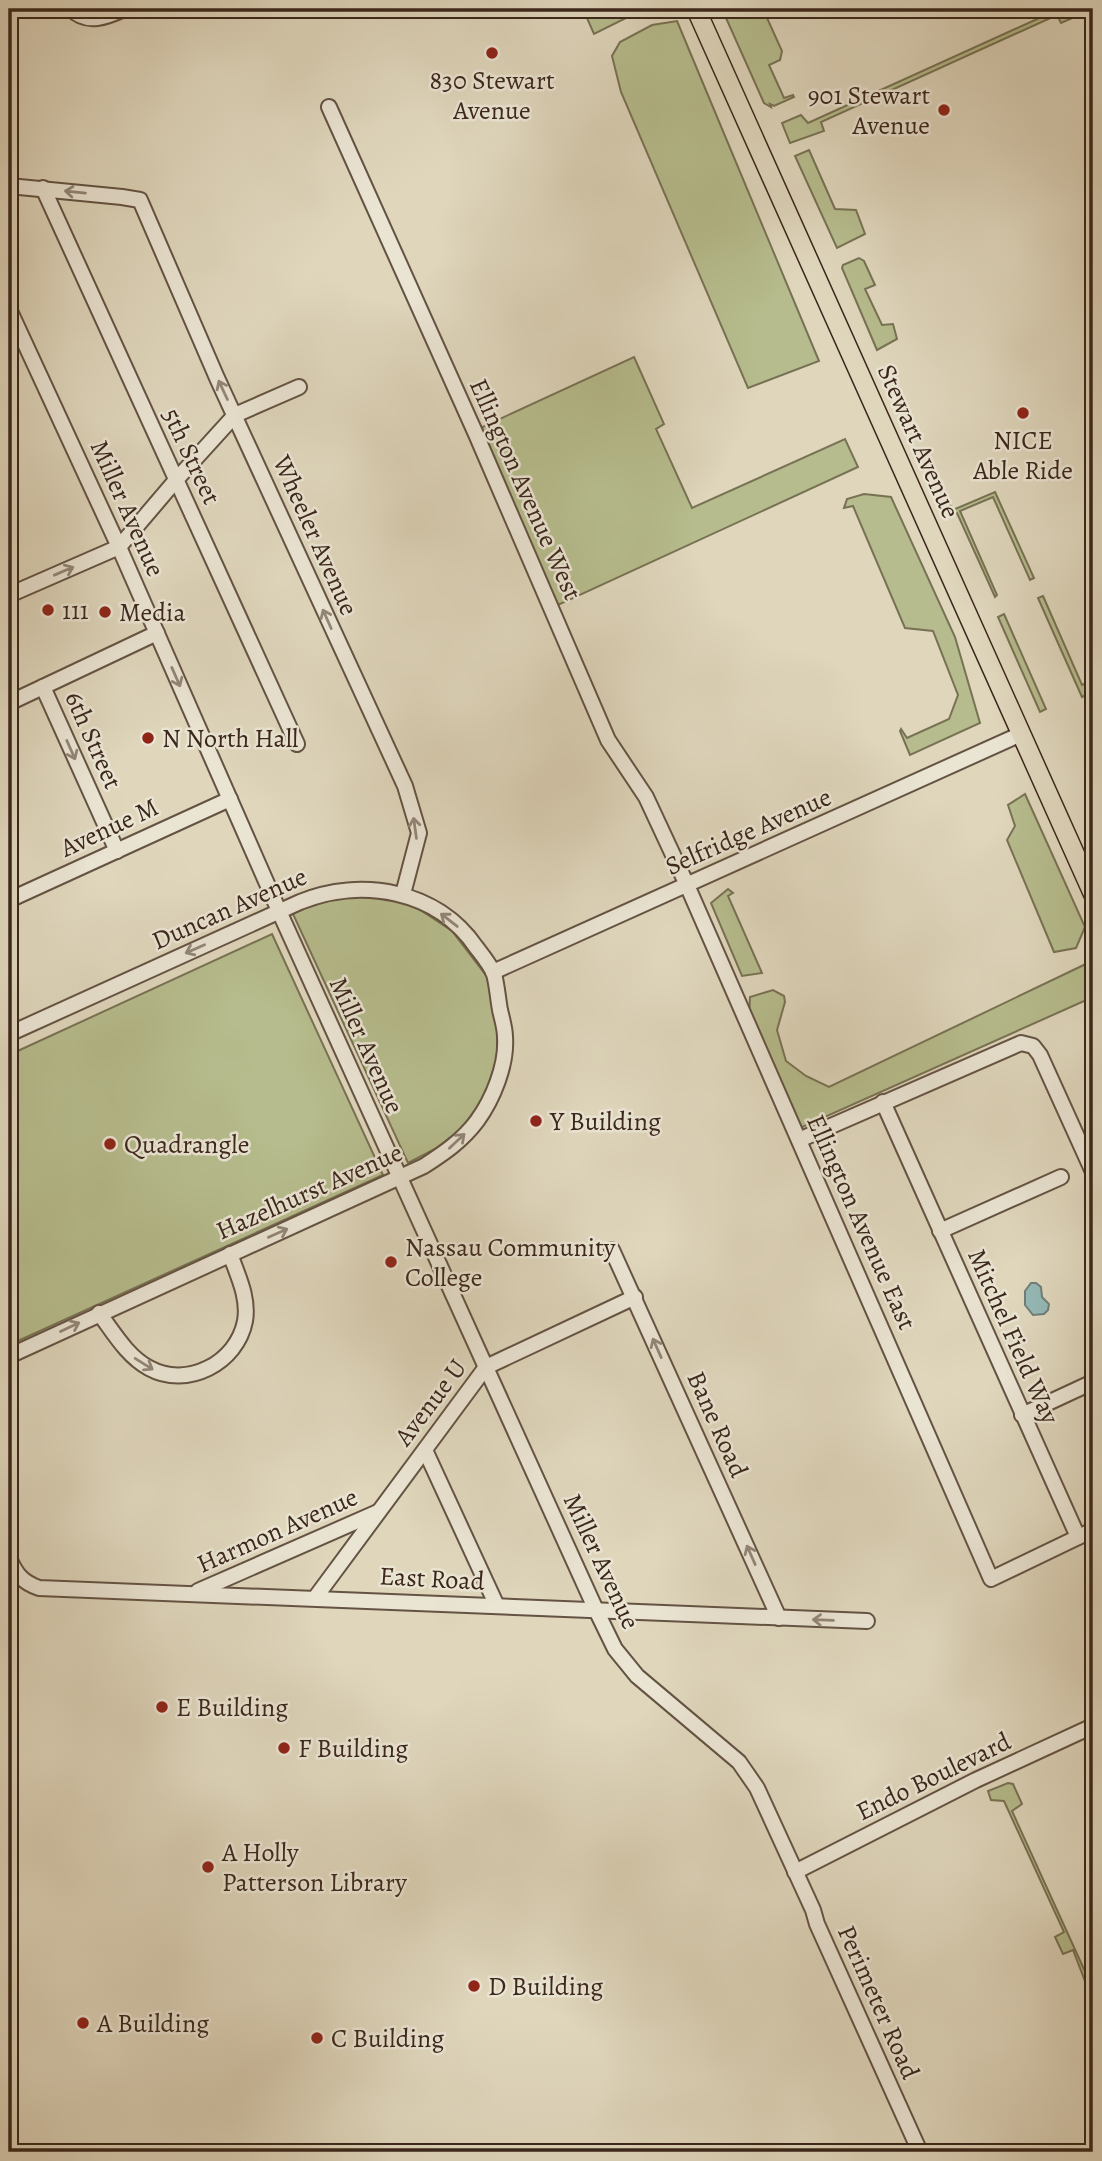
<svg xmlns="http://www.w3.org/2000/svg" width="1102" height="2161" font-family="Alegreya,serif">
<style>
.green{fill:#b6bc8d;stroke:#787254;stroke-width:2}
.water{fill:#94b8b5;stroke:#707e77;stroke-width:2}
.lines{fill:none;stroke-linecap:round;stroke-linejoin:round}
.minor-casing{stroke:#645343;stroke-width:18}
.major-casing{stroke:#3b271b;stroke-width:21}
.minor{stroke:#eae4d3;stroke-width:14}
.major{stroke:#dfd6bc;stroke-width:18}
.oneway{stroke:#928677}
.poi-dot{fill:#8f2418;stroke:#eae4d3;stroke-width:2.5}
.labels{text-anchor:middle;stroke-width:5;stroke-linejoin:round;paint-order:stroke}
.poi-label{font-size:26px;fill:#3b271b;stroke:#eae4d3;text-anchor:start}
.street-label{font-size:26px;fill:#3b271b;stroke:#eae4d3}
</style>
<rect width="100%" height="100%" fill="#dfd6bc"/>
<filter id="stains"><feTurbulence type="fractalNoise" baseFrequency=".00286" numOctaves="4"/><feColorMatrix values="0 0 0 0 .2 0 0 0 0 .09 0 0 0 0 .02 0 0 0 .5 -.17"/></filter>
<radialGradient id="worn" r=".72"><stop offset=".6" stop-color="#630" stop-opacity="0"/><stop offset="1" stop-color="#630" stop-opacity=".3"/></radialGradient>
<g class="green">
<polygon points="583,9 644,9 594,34"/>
<polygon points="722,9 763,9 782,51 780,60 769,65 784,98 793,95 794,97 774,106 770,104 771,107 764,103"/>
<polygon points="1059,9 1093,9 1061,23 1057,15 821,122 824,131 790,143 782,123 801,115 808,123"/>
<polygon points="677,21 819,361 748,388 621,92 612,56 620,42 652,25"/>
<polygon points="809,150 835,209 856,210 865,234 837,248 795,156"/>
<polygon points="859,258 864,261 875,285 865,289 882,325 893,324 897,339 877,350 842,268 843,265"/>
<polygon points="634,357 664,424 656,429 692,508 845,439 858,467 558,605 478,429"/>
<polygon points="995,492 1034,578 1030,580 993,497 960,511 997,595 995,597 957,513 951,515 948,507 950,505 953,510"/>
<polygon points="864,494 891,497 955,637 980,723 910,755 900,731 901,729 907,738 949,719 958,695 933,631 905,628 853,506 844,508 847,499"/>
<polygon points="1043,596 1082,685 1093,680 1093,691 1082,697 1038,598"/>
<polygon points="1004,614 1046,709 1040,712 998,617"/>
<polygon points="1025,794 1085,927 1076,948 1054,952 1007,840 1015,826 1008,805"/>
<polygon points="728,889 733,893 728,896 762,973 742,976 711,903"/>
<path d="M373,896L410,903L452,931L488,978L497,1017V1058L485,1096L462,1128L437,1148L408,1163L293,914C315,896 347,898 373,896Z"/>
<polygon points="272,934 383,1175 9,1345 9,1055"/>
<polygon points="1088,963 1093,966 1093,997 798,1129 749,1019 750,997 773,990 784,996 785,1002 777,1030 786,1061 806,1076 829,1087"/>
<polygon points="1008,1783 1013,1784 1022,1804 1012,1811 1093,1989 1093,2002 1073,1950 1063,1954 1055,1937 1064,1932 1004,1801 991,1800 988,1791"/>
</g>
<polygon class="water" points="1031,1283 1036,1283 1041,1287 1042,1297 1049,1304 1048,1310 1044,1314 1033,1315 1025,1305 1025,1291"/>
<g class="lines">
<g class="minor-casing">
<g id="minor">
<path d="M71,9C87,25 107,17 124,9"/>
<polyline points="329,107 475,432 608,740 646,797 687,885 991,1579 1093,1530"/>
<polyline points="9,186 122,197 140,200 217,378 405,786 419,833 403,894"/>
<polyline points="43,188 297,744"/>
<polyline points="9,309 119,547 279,911 596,1610 615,1649 637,1676 739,1762 757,1788 813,1910 817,1924 920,2152"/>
<polyline points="9,595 119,547 176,480 235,415 299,387"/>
<polyline points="43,687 117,851"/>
<polyline points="9,703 157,633"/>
<polyline points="9,900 230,799"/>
<polyline points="493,972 1021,734"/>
<path d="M9,1034L300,902C361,877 437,890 476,947C482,955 490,964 494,974C497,985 498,999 500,1010C502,1019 505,1028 505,1037C507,1065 493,1099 477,1121C462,1141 444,1153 424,1166L9,1356"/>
<polyline points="883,1102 1078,1537"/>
<polyline points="799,1140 1021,1043 1033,1046 1040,1055 1093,1172"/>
<polyline points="940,1231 1061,1177"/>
<polyline points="612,1250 779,1618"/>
<path d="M99,1313C114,1333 127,1356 149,1368C187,1389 237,1363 245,1321C249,1298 238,1276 230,1254"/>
<polyline points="1022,1415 1093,1382"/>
<polyline points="425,1450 497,1606"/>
<path d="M9,1558C16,1574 22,1582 39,1588L867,1621"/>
<polyline points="198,1591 378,1512"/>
<polyline points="315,1598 486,1367 635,1297"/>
<polyline points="795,1872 976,1780 1093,1726"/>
</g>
</g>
<g class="major-casing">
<polyline id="major" points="696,9 1093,894"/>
</g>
<use href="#minor" class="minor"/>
<use href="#major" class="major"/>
</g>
<defs><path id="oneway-shaft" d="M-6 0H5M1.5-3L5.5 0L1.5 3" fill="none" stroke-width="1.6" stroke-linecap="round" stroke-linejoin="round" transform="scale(1.75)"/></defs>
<g class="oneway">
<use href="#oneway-shaft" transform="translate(75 192) rotate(-174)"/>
<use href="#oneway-shaft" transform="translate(223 390) rotate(-115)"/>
<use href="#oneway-shaft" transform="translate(64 571) rotate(-23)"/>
<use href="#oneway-shaft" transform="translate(327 619) rotate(-114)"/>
<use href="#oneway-shaft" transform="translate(176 677) rotate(66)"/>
<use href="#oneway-shaft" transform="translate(71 750) rotate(66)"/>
<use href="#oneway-shaft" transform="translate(415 828) rotate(-98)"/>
<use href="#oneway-shaft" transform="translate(449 920) rotate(-142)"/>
<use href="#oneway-shaft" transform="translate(195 949) rotate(156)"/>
<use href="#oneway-shaft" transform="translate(457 1141) rotate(-43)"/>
<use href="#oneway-shaft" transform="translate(278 1233) rotate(-24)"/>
<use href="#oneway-shaft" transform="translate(70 1327) rotate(-25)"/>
<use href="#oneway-shaft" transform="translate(657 1348) rotate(-114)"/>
<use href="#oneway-shaft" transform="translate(144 1364) rotate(32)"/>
<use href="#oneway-shaft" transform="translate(751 1555) rotate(-114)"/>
<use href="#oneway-shaft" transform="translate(823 1620) rotate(-178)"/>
</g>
<g class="poi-dot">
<circle cx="492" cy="53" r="7"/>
<circle cx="944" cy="110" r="7"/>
<circle cx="1023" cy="413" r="7"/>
<circle cx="48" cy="610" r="7"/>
<circle cx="105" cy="612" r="7"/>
<circle cx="148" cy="738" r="7"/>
<circle cx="536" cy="1121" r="7"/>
<circle cx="110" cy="1144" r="7"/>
<circle cx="391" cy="1262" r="7"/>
<circle cx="162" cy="1707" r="7"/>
<circle cx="284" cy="1748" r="7"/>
<circle cx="208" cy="1867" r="7"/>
<circle cx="474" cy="1986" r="7"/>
<circle cx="83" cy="2023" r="7"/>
<circle cx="317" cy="2038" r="7"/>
</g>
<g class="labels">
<g class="poi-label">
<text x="492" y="89" text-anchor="middle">830 Stewart<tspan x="492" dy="30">Avenue</tspan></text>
<text x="930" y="104" text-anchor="end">901 Stewart<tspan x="930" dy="30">Avenue</tspan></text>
<text x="1023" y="449" text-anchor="middle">NICE<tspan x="1023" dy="30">Able Ride</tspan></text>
<text x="62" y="619">111</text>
<text x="119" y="621">Media</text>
<text x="162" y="747">N North Hall</text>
<text x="550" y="1130">Y Building</text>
<text x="124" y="1153">Quadrangle</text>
<text x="405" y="1256">Nassau Community<tspan x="405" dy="30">College</tspan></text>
<text x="176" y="1716">E Building</text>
<text x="298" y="1757">F Building</text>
<text x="222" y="1861">A Holly<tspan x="222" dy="30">Patterson Library</tspan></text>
<text x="488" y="1995">D Building</text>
<text x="97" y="2032">A Building</text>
<text x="331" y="2047">C Building</text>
</g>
<g class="street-label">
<text transform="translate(919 441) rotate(66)" y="9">Stewart Avenue</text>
<text transform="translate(192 456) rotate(65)" y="9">5th Street</text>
<text transform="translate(526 489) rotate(66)" y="9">Ellington Avenue West</text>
<text transform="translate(128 508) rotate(66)" y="9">Miller Avenue</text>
<text transform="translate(316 535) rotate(66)" y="9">Wheeler Avenue</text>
<text transform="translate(94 740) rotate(66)" y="9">6th Street</text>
<text transform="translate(109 827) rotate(-25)" y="9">Avenue M</text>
<text transform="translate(748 831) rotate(-24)" y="9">Selfridge Avenue</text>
<text transform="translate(229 908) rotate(-24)" y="9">Duncan Avenue</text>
<text transform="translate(367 1045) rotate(66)" y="9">Miller Avenue</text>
<text transform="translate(309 1191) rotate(-24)" y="9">Hazelhurst Avenue</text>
<text transform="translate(862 1222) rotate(66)" y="9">Ellington Avenue East</text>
<text transform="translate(1014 1336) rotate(66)" y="9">Mitchel Field Way</text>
<text transform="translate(430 1402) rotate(-53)" y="9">Avenue U</text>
<text transform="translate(718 1424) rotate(66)" y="9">Bane Road</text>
<text transform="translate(277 1530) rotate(-24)" y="9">Harmon Avenue</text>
<text transform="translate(602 1561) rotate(65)" y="9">Miller Avenue</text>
<text transform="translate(432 1578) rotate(3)" y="9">East Road</text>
<text transform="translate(933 1776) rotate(-26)" y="9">Endo Boulevard</text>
<text transform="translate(879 2002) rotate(66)" y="9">Perimeter Road</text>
</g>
</g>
<rect width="1102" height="2161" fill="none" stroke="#dfd6bc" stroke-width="35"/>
<rect x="10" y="10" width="1081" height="2140" fill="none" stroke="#3b271b" stroke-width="3.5"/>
<rect x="18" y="18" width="1067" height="2126" fill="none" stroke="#3b271b" stroke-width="2"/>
<rect width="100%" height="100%" filter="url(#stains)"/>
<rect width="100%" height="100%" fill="url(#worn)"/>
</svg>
